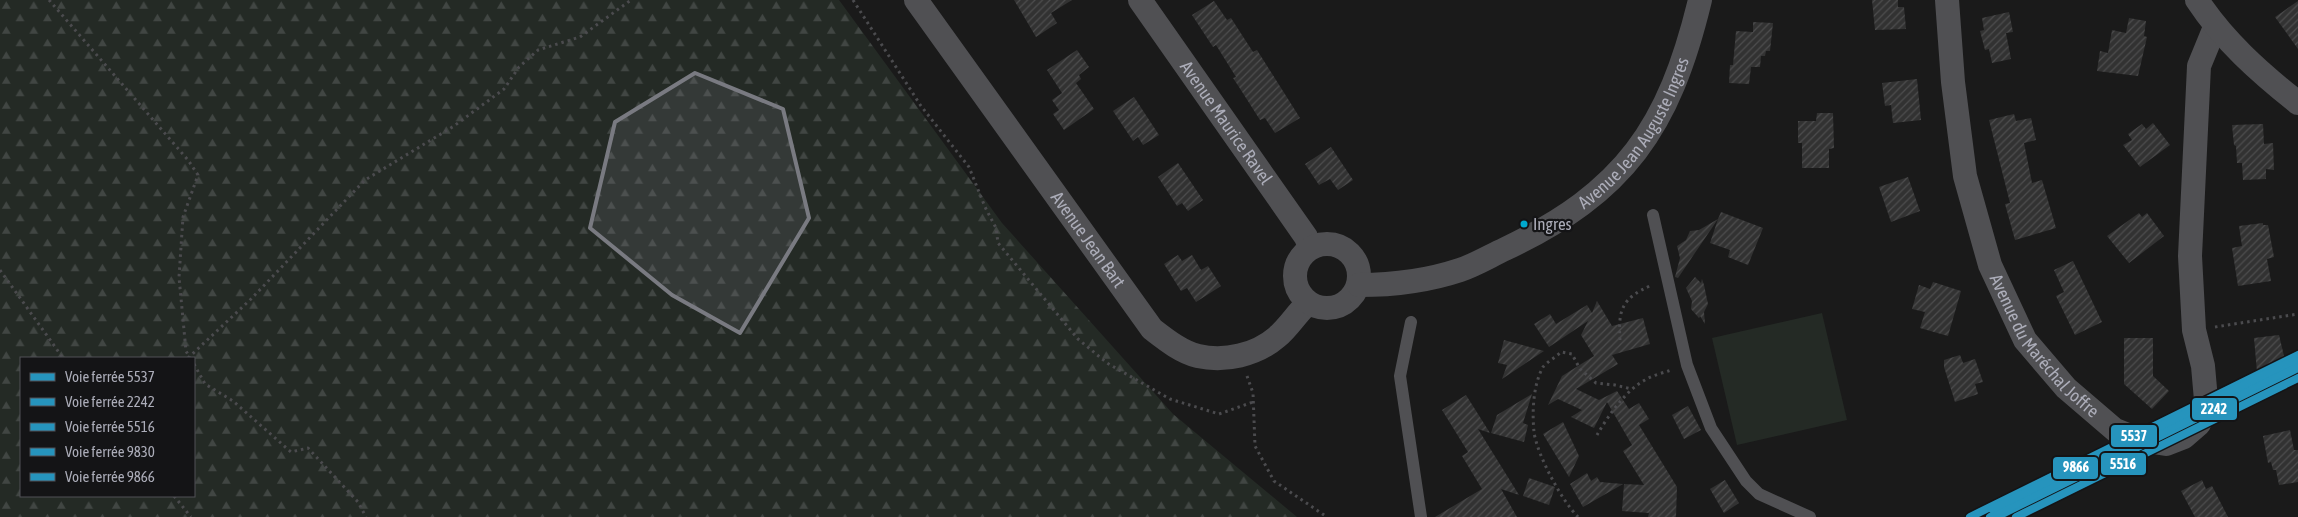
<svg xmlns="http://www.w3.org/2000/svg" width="2298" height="517" font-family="'Asap Condensed',sans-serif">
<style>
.green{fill:#242a25}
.forest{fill:url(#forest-firs);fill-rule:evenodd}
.building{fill:url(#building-hatch)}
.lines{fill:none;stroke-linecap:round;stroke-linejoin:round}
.path{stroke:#4b4b4e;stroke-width:3;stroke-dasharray:2.5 4;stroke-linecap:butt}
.lane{stroke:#505053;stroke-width:12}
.street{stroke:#505053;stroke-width:24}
.rail-1-casing{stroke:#141416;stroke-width:11}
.rail-2-casing{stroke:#141416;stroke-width:11}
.rail-3-casing{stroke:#141416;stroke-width:11}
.rail-4-casing{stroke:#141416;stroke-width:11}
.rail-5-casing{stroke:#141416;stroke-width:11}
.rail-1{stroke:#2694bd;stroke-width:8}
.rail-2{stroke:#2694bd;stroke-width:8}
.rail-3{stroke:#2694bd;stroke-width:8}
.rail-4{stroke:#2694bd;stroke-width:8}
.rail-5{stroke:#2694bd;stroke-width:8}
.marked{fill:#797a81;fill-opacity:0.2;stroke:#797a81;stroke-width:4;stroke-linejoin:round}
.bus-dot{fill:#00a9ce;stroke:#141416;stroke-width:2}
.labels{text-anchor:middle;stroke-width:4.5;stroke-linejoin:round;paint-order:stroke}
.bus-label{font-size:17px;fill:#acadb9;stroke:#141416;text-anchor:start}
.street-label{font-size:18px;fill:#acadb9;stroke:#141416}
.line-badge{stroke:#141416;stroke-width:2}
.badge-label{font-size:14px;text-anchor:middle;font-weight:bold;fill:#fff}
</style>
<defs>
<pattern id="forest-firs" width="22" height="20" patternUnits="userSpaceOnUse" patternTransform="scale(1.25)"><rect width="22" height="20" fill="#242a25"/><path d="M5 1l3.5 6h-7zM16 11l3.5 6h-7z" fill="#414643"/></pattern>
<pattern id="building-hatch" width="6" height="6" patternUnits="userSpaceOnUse" patternTransform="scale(1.25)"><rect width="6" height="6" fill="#323232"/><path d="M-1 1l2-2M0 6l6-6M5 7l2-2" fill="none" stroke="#4d4d4e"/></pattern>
</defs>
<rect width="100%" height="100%" fill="#1a1a1a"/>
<polygon class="green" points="1822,313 1847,420 1737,445 1712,338"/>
<path class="forest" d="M0,0H839L1002,223L1173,414L1297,517H0ZM21,358H194V496H21Z"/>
<g class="building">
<polygon points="1014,0 1072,0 1051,13 1057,23 1036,37"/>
<polygon points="1872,0 1898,0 1898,7 1904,7 1906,29 1875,30"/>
<polygon points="1214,1 1227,20 1231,18 1253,52 1257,50 1300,118 1275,133 1265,118 1260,120 1239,87 1233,78 1236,77 1216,45 1213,47 1192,15"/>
<polygon points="2298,1 2298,49 2275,17"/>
<polygon points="2009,12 2013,32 2006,33 2011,59 1992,63 1989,49 1985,50 1980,31 1984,30 1982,18"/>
<polygon points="2129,18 2146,21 2144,36 2147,37 2138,76 2097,71 2100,51 2108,53 2112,30 2126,33"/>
<polygon points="1753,22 1773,23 1770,51 1766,51 1765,56 1761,56 1760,67 1751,67 1749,84 1729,83 1730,65 1733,65 1736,31 1753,32"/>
<polygon points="1077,50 1089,67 1079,75 1081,79 1076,83 1094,109 1064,130 1053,114 1059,110 1052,100 1062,93 1047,70"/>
<polygon points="1917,79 1921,120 1893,123 1891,105 1885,106 1882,83"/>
<polygon points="1134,97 1159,135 1143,145 1138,137 1133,141 1113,111"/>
<polygon points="1817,113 1833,113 1834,148 1829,149 1829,168 1802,168 1802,143 1798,143 1798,121 1816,121"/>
<polygon points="2014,114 2016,121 2031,118 2036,140 2024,143 2032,183 2042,180 2056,228 2015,240 2005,204 2010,203 1989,120"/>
<polygon points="2153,123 2170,145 2140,167 2123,145 2132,140 2128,134 2142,124 2146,129"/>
<polygon points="2263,124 2264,144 2273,143 2274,170 2266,169 2266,179 2243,180 2242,163 2237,163 2236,146 2234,145 2232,125"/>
<polygon points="1331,147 1353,180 1338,190 1330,179 1319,185 1305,164"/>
<polygon points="1178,163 1203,200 1188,211 1182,203 1177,206 1158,177"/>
<polygon points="1908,177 1920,211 1891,222 1879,187"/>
<polygon points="1721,212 1763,228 1748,265 1728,257 1730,250 1710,243 1718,219 1678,278 1675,277 1680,258 1677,246 1686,240 1690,231 1699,230 1718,219"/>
<polygon points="2139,213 2142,217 2147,213 2164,236 2129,263 2107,236"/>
<polygon points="2263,223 2263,225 2268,225 2274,257 2267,259 2271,281 2238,286 2232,248 2242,246 2239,226"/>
<polygon points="1178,255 1182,261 1192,255 1201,270 1208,266 1221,286 1196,302 1187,288 1181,291 1164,264"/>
<polygon points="2073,261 2102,322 2075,335 2056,296 2064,292 2054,270"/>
<polygon points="1695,277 1701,283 1702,279 1704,285 1708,304 1704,312 1705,324 1700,316 1699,318 1691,309 1692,301 1686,288"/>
<polygon points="1933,282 1961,291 1948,336 1920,328 1925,312 1912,309 1919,285 1930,289"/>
<polygon points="1597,301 1612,326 1643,318 1650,344 1612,355 1618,364 1576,389 1599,400 1617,391 1629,409 1639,403 1649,419 1639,425 1677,487 1676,517 1648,517 1649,513 1622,511 1624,484 1644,485 1623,451 1632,445 1607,402 1594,428 1571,417 1582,410 1558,399 1548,405 1562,376 1594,356 1581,335 1588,321 1549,347 1534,324 1550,314 1556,324 1587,305 1592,313"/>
<polygon points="2279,335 2284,356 2287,380 2276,382 2277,392 2259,395 2254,338"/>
<polygon points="2124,338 2153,338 2153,376 2169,391 2152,409 2124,384"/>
<polygon points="1504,340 1544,351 1502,379 1507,365 1498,363"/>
<polygon points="1960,355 1963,363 1975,359 1983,382 1975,384 1978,394 1955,402 1944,367 1944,360"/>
<polygon points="1532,394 1523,423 1528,425 1524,442 1491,433 1497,415"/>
<polygon points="1466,395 1490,433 1478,429 1519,495 1501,489 1517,517 1435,517 1482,489 1462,456 1468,452 1442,410"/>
<polygon points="1688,406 1701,430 1684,439 1672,415"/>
<polygon points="1563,422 1579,456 1569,477 1543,434"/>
<polygon points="2290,430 2294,450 2298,450 2298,482 2279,485 2276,470 2273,470 2271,462 2268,463 2263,436"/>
<polygon points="1587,473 1591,481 1597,477 1600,482 1623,484 1583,507 1570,484"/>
<polygon points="1529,478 1555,487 1549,505 1523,496"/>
<polygon points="1725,480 1739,503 1724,513 1710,489"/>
<polygon points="2202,480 2206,489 2212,486 2228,517 2195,517 2181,491"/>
</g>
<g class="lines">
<g class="path">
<polyline points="49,0 188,160 198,175 183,217 179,277 186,351 190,358"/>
<polyline points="853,0 921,106 969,167 985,207 996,228 998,243 1078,339 1107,363 1170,399 1219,414 1253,402"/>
<polyline points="0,270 63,358"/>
<polyline points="2215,327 2298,314"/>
<path d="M1620,340C1618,309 1622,298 1652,285"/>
<polyline points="188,358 251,299 365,180 454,126 504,89 519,67 538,50 580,37 631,0"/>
<polyline points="194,364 205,384 233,401 291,452 308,448 358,502 366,517"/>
<polyline points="1247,376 1253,393 1255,446 1274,481 1327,517"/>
<path d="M1597,435C1608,416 1626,390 1645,380C1653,375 1663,373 1671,370"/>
<polyline points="174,496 191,517"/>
<path d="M1578,517C1562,501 1537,455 1534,432C1532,412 1533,385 1543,367C1547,362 1556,357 1561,352L1572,354L1580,369L1596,383L1615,385L1632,389"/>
</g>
<g class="lane">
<polyline points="1653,215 1687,365 1711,428 1746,481 1759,494 1810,517"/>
<polyline points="1411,322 1400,376 1421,517"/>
</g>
<g class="street">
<path id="s1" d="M916,0L1152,329C1165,339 1181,352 1198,356C1225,362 1256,355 1277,337C1289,327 1297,313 1308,303"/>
<path id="s2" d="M1140,0L1306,237L1310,248"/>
<path id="s3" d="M1947,0L1953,82L1965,176L1990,265L2025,340L2066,388L2115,430L2140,440L2166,444L2184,437L2199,424L2206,400L2203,366L2194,330L2190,256L2199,66L2215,27"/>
<path d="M2197,0C2224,41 2259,72 2298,103"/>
<circle cx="1327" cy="276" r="32"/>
<path id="s4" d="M1359,285C1394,285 1427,281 1460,270C1475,265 1490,256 1505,249C1625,192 1669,128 1700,0"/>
</g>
<g class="rail-1-casing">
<polyline id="rail-1" points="1970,517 2298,355"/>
</g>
<g class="rail-2-casing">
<polyline id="rail-2" points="1996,517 2298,368"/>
</g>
<g class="rail-3-casing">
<polyline id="rail-3" points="2016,517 2298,378"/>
</g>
<g class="rail-4-casing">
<polyline id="rail-4" points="1990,517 2298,365"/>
</g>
<g class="rail-5-casing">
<polyline id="rail-5" points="1992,509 2294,360"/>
</g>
<use href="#rail-1" class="rail-1"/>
<use href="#rail-2" class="rail-2"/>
<use href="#rail-3" class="rail-3"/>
<use href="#rail-4" class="rail-4"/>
<use href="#rail-5" class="rail-5"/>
</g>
<path class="marked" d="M695,73L783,109L809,218L740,333L672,295L590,228L615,122Z"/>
<circle class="bus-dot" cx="1524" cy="224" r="4.5"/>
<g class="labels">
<g class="bus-label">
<text x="1533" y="230">Ingres</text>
</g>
<g class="street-label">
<text dy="6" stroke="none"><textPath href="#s2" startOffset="150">Avenue Maurice Ravel</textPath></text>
<text dy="6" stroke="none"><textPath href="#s4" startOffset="331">Avenue Jean Auguste Ingres</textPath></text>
<text dy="6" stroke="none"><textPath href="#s1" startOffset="295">Avenue Jean Bart</textPath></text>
<text dy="6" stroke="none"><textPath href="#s3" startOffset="368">Avenue du Maréchal Joffre</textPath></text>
</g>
</g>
<g class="line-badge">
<rect x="2191" y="397" width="47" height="24" rx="5" fill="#2694bd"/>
<rect x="2110" y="424" width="48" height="24" rx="5" fill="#2694bd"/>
<rect x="2100" y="452" width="47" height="24" rx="5" fill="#2694bd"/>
<rect x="2052" y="456" width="47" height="24" rx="5" fill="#2694bd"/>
</g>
<g class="badge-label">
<text x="2214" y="414">2242</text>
<text x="2134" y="441">5537</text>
<text x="2123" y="469">5516</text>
<text x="2076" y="472">9866</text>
</g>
<rect x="20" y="357" width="175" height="140" fill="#141416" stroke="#515157"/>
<rect x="30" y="373" width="25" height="8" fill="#2694bd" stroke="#515157"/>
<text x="65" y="382" font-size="15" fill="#acadb9">Voie ferrée 5537</text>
<rect x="30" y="398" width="25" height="8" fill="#2694bd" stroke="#515157"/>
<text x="65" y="407" font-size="15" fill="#acadb9">Voie ferrée 2242</text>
<rect x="30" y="423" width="25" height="8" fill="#2694bd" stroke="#515157"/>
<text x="65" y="432" font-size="15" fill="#acadb9">Voie ferrée 5516</text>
<rect x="30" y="448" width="25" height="8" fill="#2694bd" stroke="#515157"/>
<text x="65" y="457" font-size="15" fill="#acadb9">Voie ferrée 9830</text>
<rect x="30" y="473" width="25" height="8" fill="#2694bd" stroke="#515157"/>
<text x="65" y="482" font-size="15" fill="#acadb9">Voie ferrée 9866</text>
</svg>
